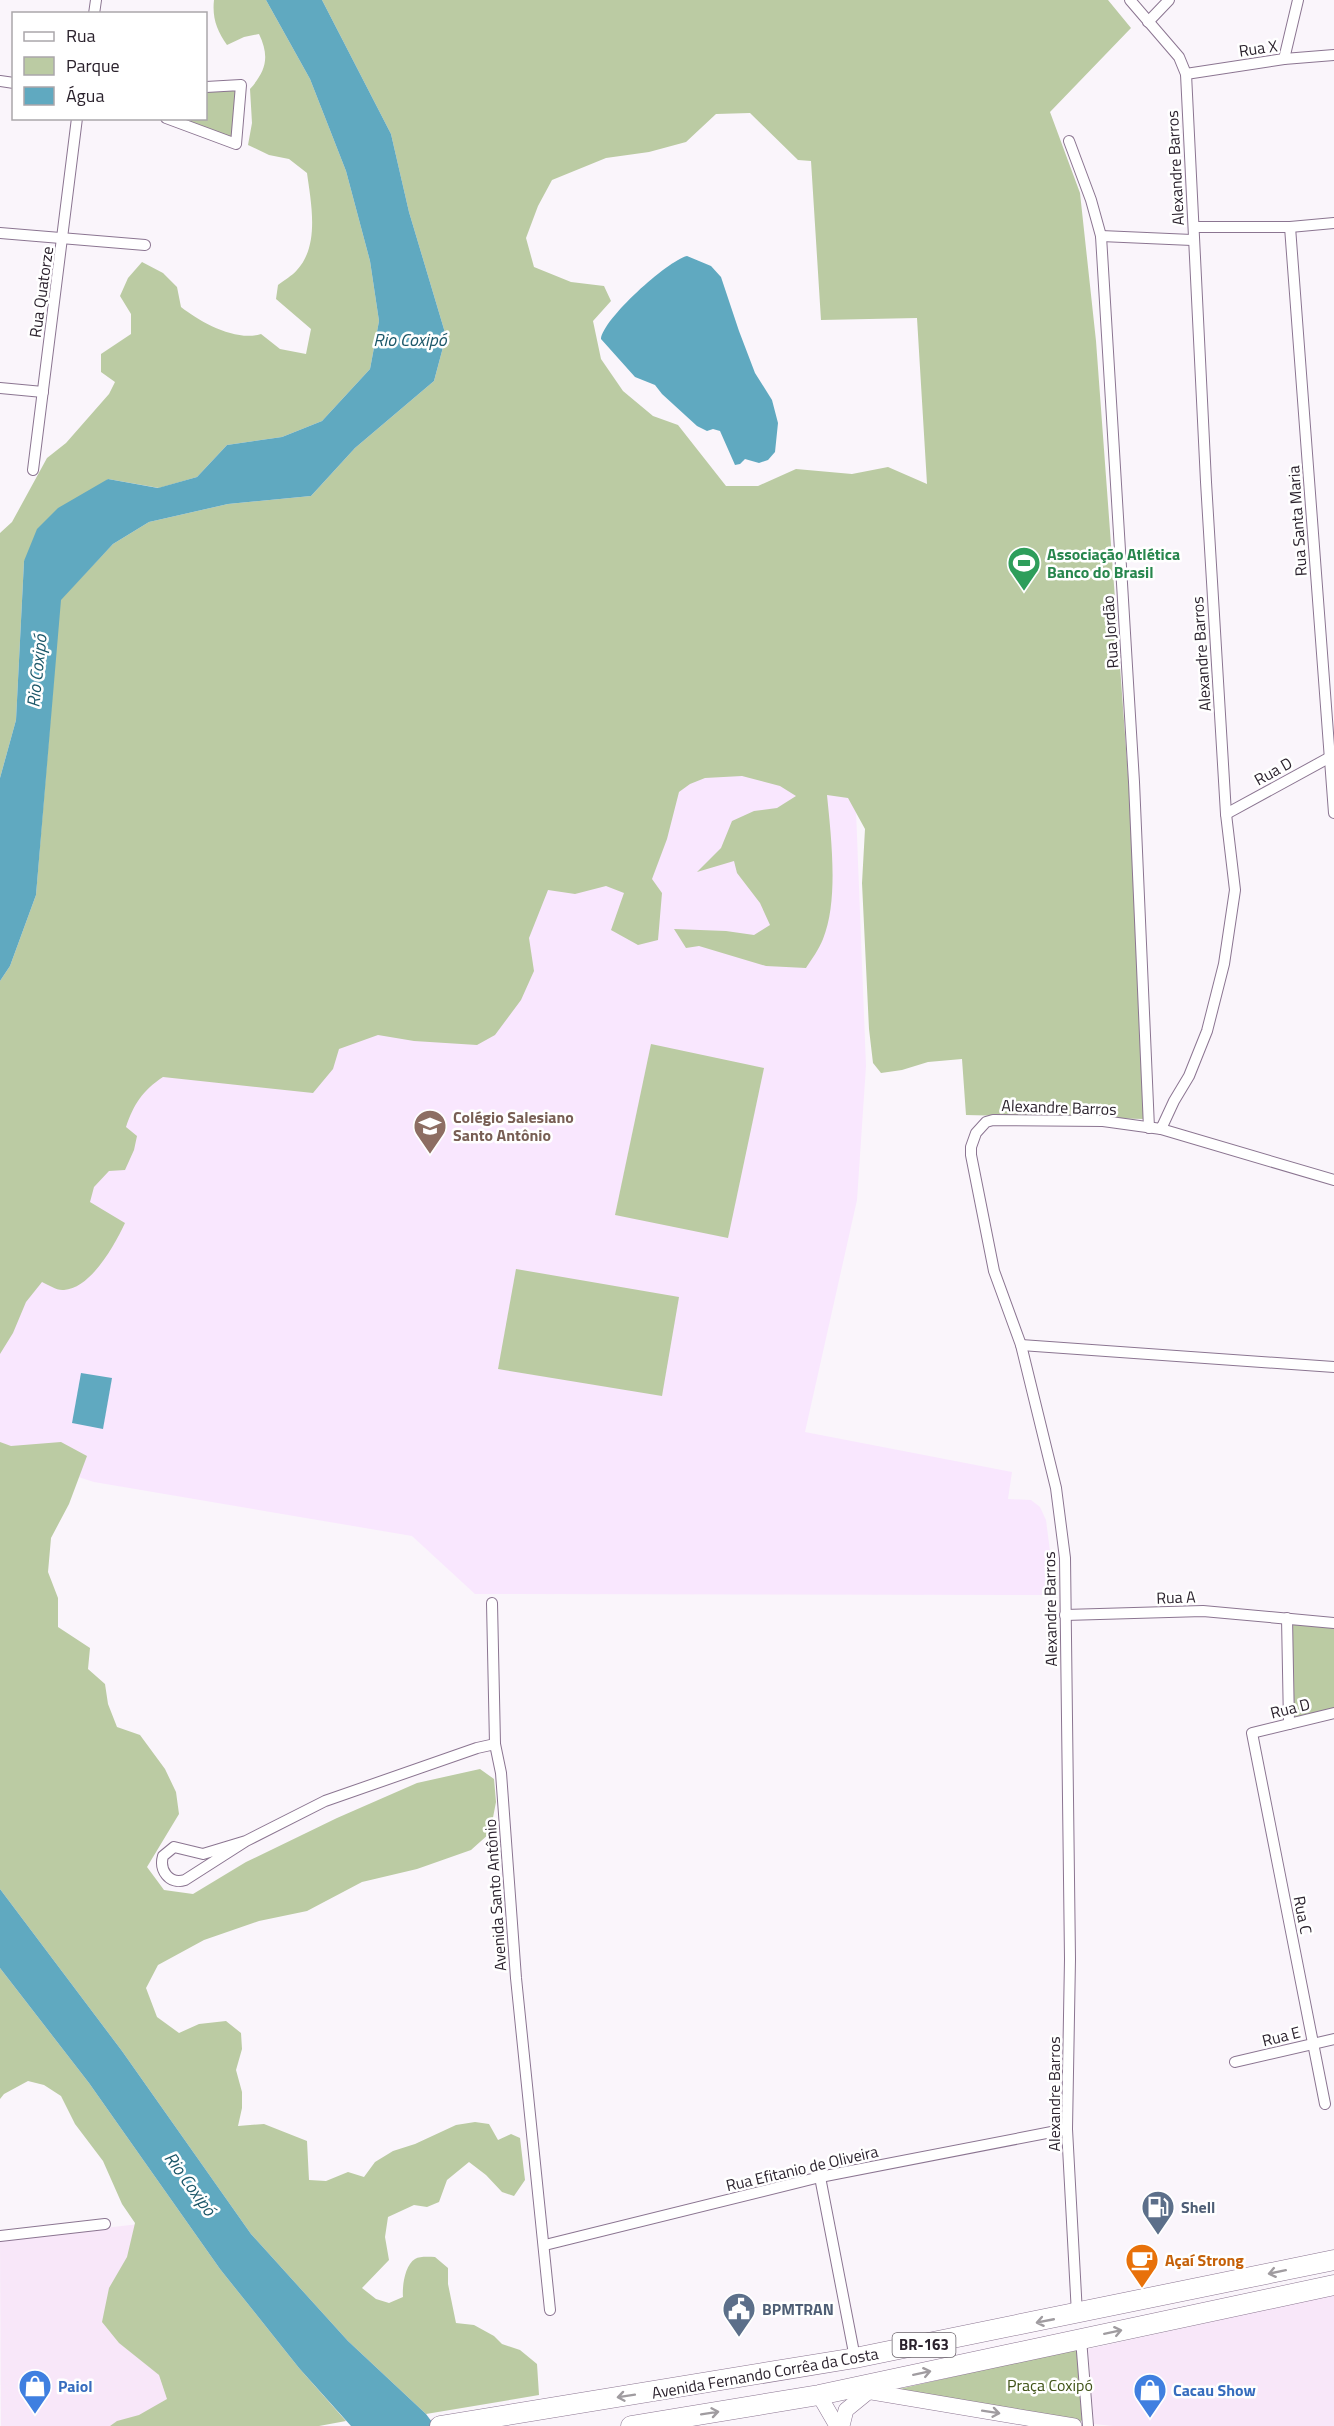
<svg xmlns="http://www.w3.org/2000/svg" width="1334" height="2426" font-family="'Titillium Web',sans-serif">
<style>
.commercial{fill:#f8e7f9}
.built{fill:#f9e7fe}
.green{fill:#bbcba3;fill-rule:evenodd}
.water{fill:#60a9c0}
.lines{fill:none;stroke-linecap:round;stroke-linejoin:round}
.street-casing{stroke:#8b7591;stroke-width:12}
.secondary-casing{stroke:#8b7591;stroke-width:16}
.highway-casing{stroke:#8b7591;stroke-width:21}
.street{stroke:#fff;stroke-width:10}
.secondary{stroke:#fff;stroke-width:15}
.highway{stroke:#fff;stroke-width:20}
.oneway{stroke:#a09ca0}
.labels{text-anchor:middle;stroke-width:5;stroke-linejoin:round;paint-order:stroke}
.shield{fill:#fff;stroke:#6b646c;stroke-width:1.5}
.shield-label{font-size:15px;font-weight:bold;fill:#2b222d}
.street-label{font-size:16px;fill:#2b222d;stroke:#fff}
.leisure-label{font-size:16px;font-weight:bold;fill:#27864d;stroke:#fff;text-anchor:start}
.education-label{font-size:16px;font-weight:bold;fill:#785e54;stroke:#fff;text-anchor:start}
.service-label{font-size:16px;font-weight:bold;fill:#4e5e75;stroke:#fff;text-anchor:start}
.food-label{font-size:16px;font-weight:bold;fill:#c56008;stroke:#fff;text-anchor:start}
.park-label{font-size:16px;fill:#405317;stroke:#fff}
.shop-label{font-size:16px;font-weight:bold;fill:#366cbe;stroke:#fff;text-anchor:start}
.water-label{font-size:18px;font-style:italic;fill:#1d586a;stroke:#fff}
</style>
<rect width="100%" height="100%" fill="#faf5fb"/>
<g class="commercial">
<polygon points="174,2220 268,2426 1,2426 0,2240"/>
<polygon points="1334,2295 1334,2426 1113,2426 1094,2424 1088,2349"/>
</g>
<polygon class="built" points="196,703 855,785 866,1066 857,1200 805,1432 1012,1472 1008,1499 1031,1500 1040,1507 1046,1520 1050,1551 1050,1595 475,1594 412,1536 94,1482 0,1452 0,981"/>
<g class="green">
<path d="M214,0H266L310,79L346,171L370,261L379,321L370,369L322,421L282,437L227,445L197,477L159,488L108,479L24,561L16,720L0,778V533L12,522L47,458L66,443L109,394L115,382L101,372V354L131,334V314L120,296L128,278L142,262L163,273L177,287L181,307C200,322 236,342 261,334L280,349L306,354L311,329L276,299L278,285C284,280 292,276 297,270C320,245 311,203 307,173L289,159L269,155L248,145L252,123L250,89C266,71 270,57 259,34L244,37L227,45C217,31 212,18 214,0Z"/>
<path d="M322,0H1108L1131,28L1050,112L1080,193L1096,341L1133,843L1144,1119L966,1115L962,1059L928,1062L902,1070L881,1073L873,1063L869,1029L862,883L865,829L848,798L827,795C831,836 839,900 823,939C819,949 812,959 806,968L766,966L699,946L686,948L674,929L726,931L754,935L770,925L760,903L737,873L734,861L697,872L721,848L732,821L754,811L777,808L796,796L780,786L742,776L705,778L690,784L679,792L667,839L652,879L662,893L658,940L638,945L611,930L624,893L606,886L575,894L548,890L529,938L534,971L521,1000L495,1035L477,1045L414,1041L378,1035L339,1049L333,1069L313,1093L163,1077C142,1091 134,1104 126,1127L137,1136L134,1150L125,1170L109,1171L94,1187L90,1202L125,1223C114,1246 91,1288 64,1290C57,1291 49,1285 42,1282L26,1302L13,1333L0,1354V981L10,966L36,895L60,600L113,544L149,522L228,504L311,496L355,448L434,381L446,336L409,212L391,134ZM750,113L798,160L811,161L821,320L917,318L927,484L888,467L852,474L796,469L758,486H726L678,425L653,416L623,391L601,359L593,321L611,301L604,286L571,282L534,267L526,238L538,206L552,180L606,158L649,152L686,142L716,114Z"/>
<polygon points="238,88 233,141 173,119 206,118 206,90"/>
<polygon points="651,1044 764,1068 728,1238 615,1215"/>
<polygon points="516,1269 679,1297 662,1396 498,1369"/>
<path d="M0,1442L11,1446L61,1442L87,1456L69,1504L51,1538L48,1572L58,1598V1627L90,1648L88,1669L105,1684L108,1704L117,1727L140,1735L165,1769L176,1792L179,1814L147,1867L164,1890L193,1894L246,1862L337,1818L417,1783L480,1769L494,1779L496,1802L490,1833L471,1850L417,1869L362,1882L307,1911L259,1921L204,1940L158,1965L146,1988L157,2017L179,2033L199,2024L226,2021L241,2033L242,2049L236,2070L242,2092V2108L238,2126L264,2124L307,2141L309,2180L326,2181L348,2172L364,2177L375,2162L393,2151L415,2144L456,2125L475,2122L489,2124L498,2140L511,2134L520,2138L525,2180L514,2196L502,2192L486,2175L469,2162L447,2180L439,2202L427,2207L414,2205L388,2217L385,2237L389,2260L362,2288L376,2299L389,2303L403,2297C402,2286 405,2265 415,2259C420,2256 429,2257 435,2257L448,2268V2284L456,2323L474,2325L494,2336L502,2344L520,2350L537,2364L539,2395L426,2414L348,2341L251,2234L122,2051L0,1889Z"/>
<polygon points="1290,1623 1334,1627 1334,1708 1291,1719"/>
<polygon points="0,1968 89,2083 220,2269 299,2368 346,2421 319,2426 110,2426 117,2421 139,2415 167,2399 159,2375 119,2343 102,2322 109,2288 127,2257 135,2223 122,2204 103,2161 75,2124 61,2096 44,2085 28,2081 4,2094 0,2099"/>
<polygon points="1075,2349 1077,2350 1082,2420 1080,2422 899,2389"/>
</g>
<g class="water">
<polygon points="266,0 322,0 391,134 409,212 446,336 434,381 355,448 311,496 228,504 149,522 113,544 61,600 36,895 10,966 0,981 0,778 16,720 24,561 37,529 58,508 108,479 158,488 197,477 227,445 282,437 322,421 370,369 379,321 370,261 346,171 310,79"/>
<path d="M687,256L711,266L721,277L739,331L755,373L772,400L778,423L775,452L768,460L759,463L745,459L740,464L735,465L720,431L713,429L707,431L697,426L662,394L655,385L635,377L601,339C603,319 667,261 687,256Z"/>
<polygon points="81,1373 112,1378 103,1429 72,1423"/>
<polygon points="0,1889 122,2051 251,2234 348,2341 426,2414 435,2426 351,2426 299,2368 220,2269 89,2083 0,1968"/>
</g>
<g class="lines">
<g class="street-casing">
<g id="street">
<polyline points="94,14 96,0"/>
<polyline points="1148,22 1169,0"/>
<polyline points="1284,59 1298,0"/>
<polyline points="1186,74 1284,59 1334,55"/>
<polyline points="0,81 14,83"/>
<polyline points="166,118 236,144 241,85 206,87"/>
<polyline points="1069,141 1091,200 1101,236 1134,782 1149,1128"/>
<polyline points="1194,227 1290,227 1334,223"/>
<polyline points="1290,227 1334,813"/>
<polyline points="0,233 145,245"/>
<polyline points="1101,236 1192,240"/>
<polyline points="0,388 43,392"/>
<polyline points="33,470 77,118"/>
<polyline points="1226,814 1334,755"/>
<polyline points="1161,1129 1334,1180"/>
<polyline points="1021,1345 1334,1367"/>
<polyline points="492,1603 495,1744"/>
<polyline points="1065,1615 1203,1611 1334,1623"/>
<polyline points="1287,1618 1289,1724"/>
<path d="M246,1841L203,1854L174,1847L163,1856C159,1870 169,1885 185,1880L246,1841L325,1801L477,1748L495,1744L501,1773L516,1978L550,2310"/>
<polyline points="1235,2062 1334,2039"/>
<polyline points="1325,2104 1252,1733 1334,1713"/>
<polyline points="820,2177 855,2358"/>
<polyline points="0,2236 105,2224"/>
<polyline points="545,2245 820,2177 1067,2129"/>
<polyline points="1077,2314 1067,2129 1070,1959 1065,1558 1056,1488 1021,1345 994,1271 971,1155 971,1147 976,1133 986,1122 993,1120 1103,1121 1161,1129 1174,1101 1189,1076 1207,1031 1224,964 1235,890 1226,814 1206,482 1186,74 1179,57 1130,0"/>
<polyline points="1081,2339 1088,2426"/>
</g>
</g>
<g class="secondary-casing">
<g id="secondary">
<polyline points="854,2389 1074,2426"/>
<polyline points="819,2395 837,2426"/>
<polyline points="842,2426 846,2410 873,2388"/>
</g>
</g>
<g class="highway-casing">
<g id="highway">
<polyline points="440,2426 855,2358 1334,2260"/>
<polyline points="631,2426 819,2395 1334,2285"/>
</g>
</g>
<use href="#street" class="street"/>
<use href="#secondary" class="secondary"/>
<use href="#highway" class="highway"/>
</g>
<defs><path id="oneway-shaft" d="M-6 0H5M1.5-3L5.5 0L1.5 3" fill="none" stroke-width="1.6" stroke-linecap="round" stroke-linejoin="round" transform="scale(1.5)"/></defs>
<g class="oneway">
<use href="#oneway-shaft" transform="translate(1277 2272) rotate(168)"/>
<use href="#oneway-shaft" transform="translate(1045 2321) rotate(169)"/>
<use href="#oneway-shaft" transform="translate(1113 2332) rotate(-12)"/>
<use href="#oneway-shaft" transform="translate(922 2373) rotate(-12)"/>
<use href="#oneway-shaft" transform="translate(626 2396) rotate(171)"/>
<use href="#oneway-shaft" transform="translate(991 2412) rotate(9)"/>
<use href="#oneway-shaft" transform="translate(710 2413) rotate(-9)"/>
</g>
<defs>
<g id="stadium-pin" transform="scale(1.725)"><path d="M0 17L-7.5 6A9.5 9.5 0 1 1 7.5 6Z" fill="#2e9e5b" stroke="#fff"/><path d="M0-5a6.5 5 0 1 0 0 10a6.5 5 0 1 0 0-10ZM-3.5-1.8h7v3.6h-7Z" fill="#fff"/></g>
<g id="school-pin" transform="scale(1.725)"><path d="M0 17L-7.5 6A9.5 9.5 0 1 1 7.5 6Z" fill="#8d6e63" stroke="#fff"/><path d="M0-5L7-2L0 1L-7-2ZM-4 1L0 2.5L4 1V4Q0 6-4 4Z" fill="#fff"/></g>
<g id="fuel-pin" transform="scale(1.725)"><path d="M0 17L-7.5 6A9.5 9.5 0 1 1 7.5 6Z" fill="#5c6f8a" stroke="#fff"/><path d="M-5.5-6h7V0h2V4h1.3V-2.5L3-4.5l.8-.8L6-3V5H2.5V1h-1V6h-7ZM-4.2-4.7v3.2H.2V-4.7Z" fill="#fff"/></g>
<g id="cafe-pin" transform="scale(1.725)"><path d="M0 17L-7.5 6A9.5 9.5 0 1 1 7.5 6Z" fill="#e8710a" stroke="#fff"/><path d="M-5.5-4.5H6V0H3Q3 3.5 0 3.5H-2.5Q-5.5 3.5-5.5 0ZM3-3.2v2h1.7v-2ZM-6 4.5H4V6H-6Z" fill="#fff"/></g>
<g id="civic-pin" transform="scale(1.725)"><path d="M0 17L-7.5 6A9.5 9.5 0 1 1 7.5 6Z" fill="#5c6f8a" stroke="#fff"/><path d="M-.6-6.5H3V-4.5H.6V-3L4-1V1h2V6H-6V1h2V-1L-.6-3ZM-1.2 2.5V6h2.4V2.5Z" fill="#fff"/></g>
<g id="shop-pin" transform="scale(1.725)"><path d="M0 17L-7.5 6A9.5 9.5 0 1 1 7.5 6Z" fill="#3f7fe0" stroke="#fff"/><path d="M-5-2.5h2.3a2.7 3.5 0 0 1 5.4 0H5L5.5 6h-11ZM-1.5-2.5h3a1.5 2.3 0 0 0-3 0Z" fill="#fff"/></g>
</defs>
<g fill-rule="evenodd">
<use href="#stadium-pin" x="1024" y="563"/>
<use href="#school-pin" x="430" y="1126"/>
<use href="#fuel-pin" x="1158" y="2207"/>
<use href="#cafe-pin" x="1142" y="2260"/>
<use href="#civic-pin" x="739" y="2309"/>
<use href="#shop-pin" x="35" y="2386"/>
<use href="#shop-pin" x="1150" y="2390"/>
</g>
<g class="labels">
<rect class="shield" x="892.5" y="2333" width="63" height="24" rx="4.5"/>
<g class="shield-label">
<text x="924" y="2350">BR-163</text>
</g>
<g class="street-label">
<text transform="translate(1258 48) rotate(-8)" y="6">Rua X</text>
<text transform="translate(1175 168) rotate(-93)" y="6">Alexandre Barros</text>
<text transform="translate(41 292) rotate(-82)" y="6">Rua Quatorze</text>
<text transform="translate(1297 521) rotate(-94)" y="6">Rua Santa Maria</text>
<text transform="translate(1110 632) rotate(-94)" y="6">Rua Jordão</text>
<text transform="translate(1201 654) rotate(-94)" y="6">Alexandre Barros</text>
<text transform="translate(1273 771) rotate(-29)" y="6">Rua D</text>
<text transform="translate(1059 1107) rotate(2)" y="6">Alexandre Barros</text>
<text transform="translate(1176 1597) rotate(-2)" y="6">Rua A</text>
<text transform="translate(1050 1609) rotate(-91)" y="6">Alexandre Barros</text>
<text transform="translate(1290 1708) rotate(-14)" y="6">Rua D</text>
<text transform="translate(495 1895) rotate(-94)" y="6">Avenida Santo Antônio</text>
<text transform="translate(1303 1915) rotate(79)" y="6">Rua C</text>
<text transform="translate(1281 2036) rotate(-14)" y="6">Rua E</text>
<text transform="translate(1054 2094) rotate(-90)" y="6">Alexandre Barros</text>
<text transform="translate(802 2168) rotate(-13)" y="6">Rua Efitanio de Oliveira</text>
<text transform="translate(765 2373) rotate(-10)" y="6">Avenida Fernando Corrêa da Costa</text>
</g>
<g class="leisure-label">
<text x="1047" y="560">Associação Atlética<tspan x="1047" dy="18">Banco do Brasil</tspan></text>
</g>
<g class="education-label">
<text x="453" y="1123">Colégio Salesiano<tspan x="453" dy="18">Santo Antônio</tspan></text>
</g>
<g class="service-label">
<text x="1181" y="2213">Shell</text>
<text x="762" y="2315">BPMTRAN</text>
</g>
<g class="food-label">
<text x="1165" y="2266">Açaí Strong</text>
</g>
<g class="park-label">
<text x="1050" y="2391">Praça Coxipó</text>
</g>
<g class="shop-label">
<text x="58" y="2392">Paiol</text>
<text x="1173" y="2396">Cacau Show</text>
</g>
<g class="water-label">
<text x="410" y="346">Rio Coxipó</text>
<text transform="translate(37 671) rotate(-84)" y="6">Rio Coxipó</text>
<text transform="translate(190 2184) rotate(54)" y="6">Rio Coxipó</text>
</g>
</g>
<rect x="12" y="12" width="195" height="108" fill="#ffffff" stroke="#aaa7ab" stroke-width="1.5"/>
<rect x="24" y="32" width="30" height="9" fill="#ffffff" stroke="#aaa7ab" stroke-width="1.5"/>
<text x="66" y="42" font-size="18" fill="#2b222d">Rua</text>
<rect x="24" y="57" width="30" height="18" fill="#bbcba3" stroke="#aaa7ab" stroke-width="1.5"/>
<text x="66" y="72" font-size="18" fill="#2b222d">Parque</text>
<rect x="24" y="87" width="30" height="18" fill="#60a9c0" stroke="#aaa7ab" stroke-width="1.5"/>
<text x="66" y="102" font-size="18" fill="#2b222d">Água</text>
</svg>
